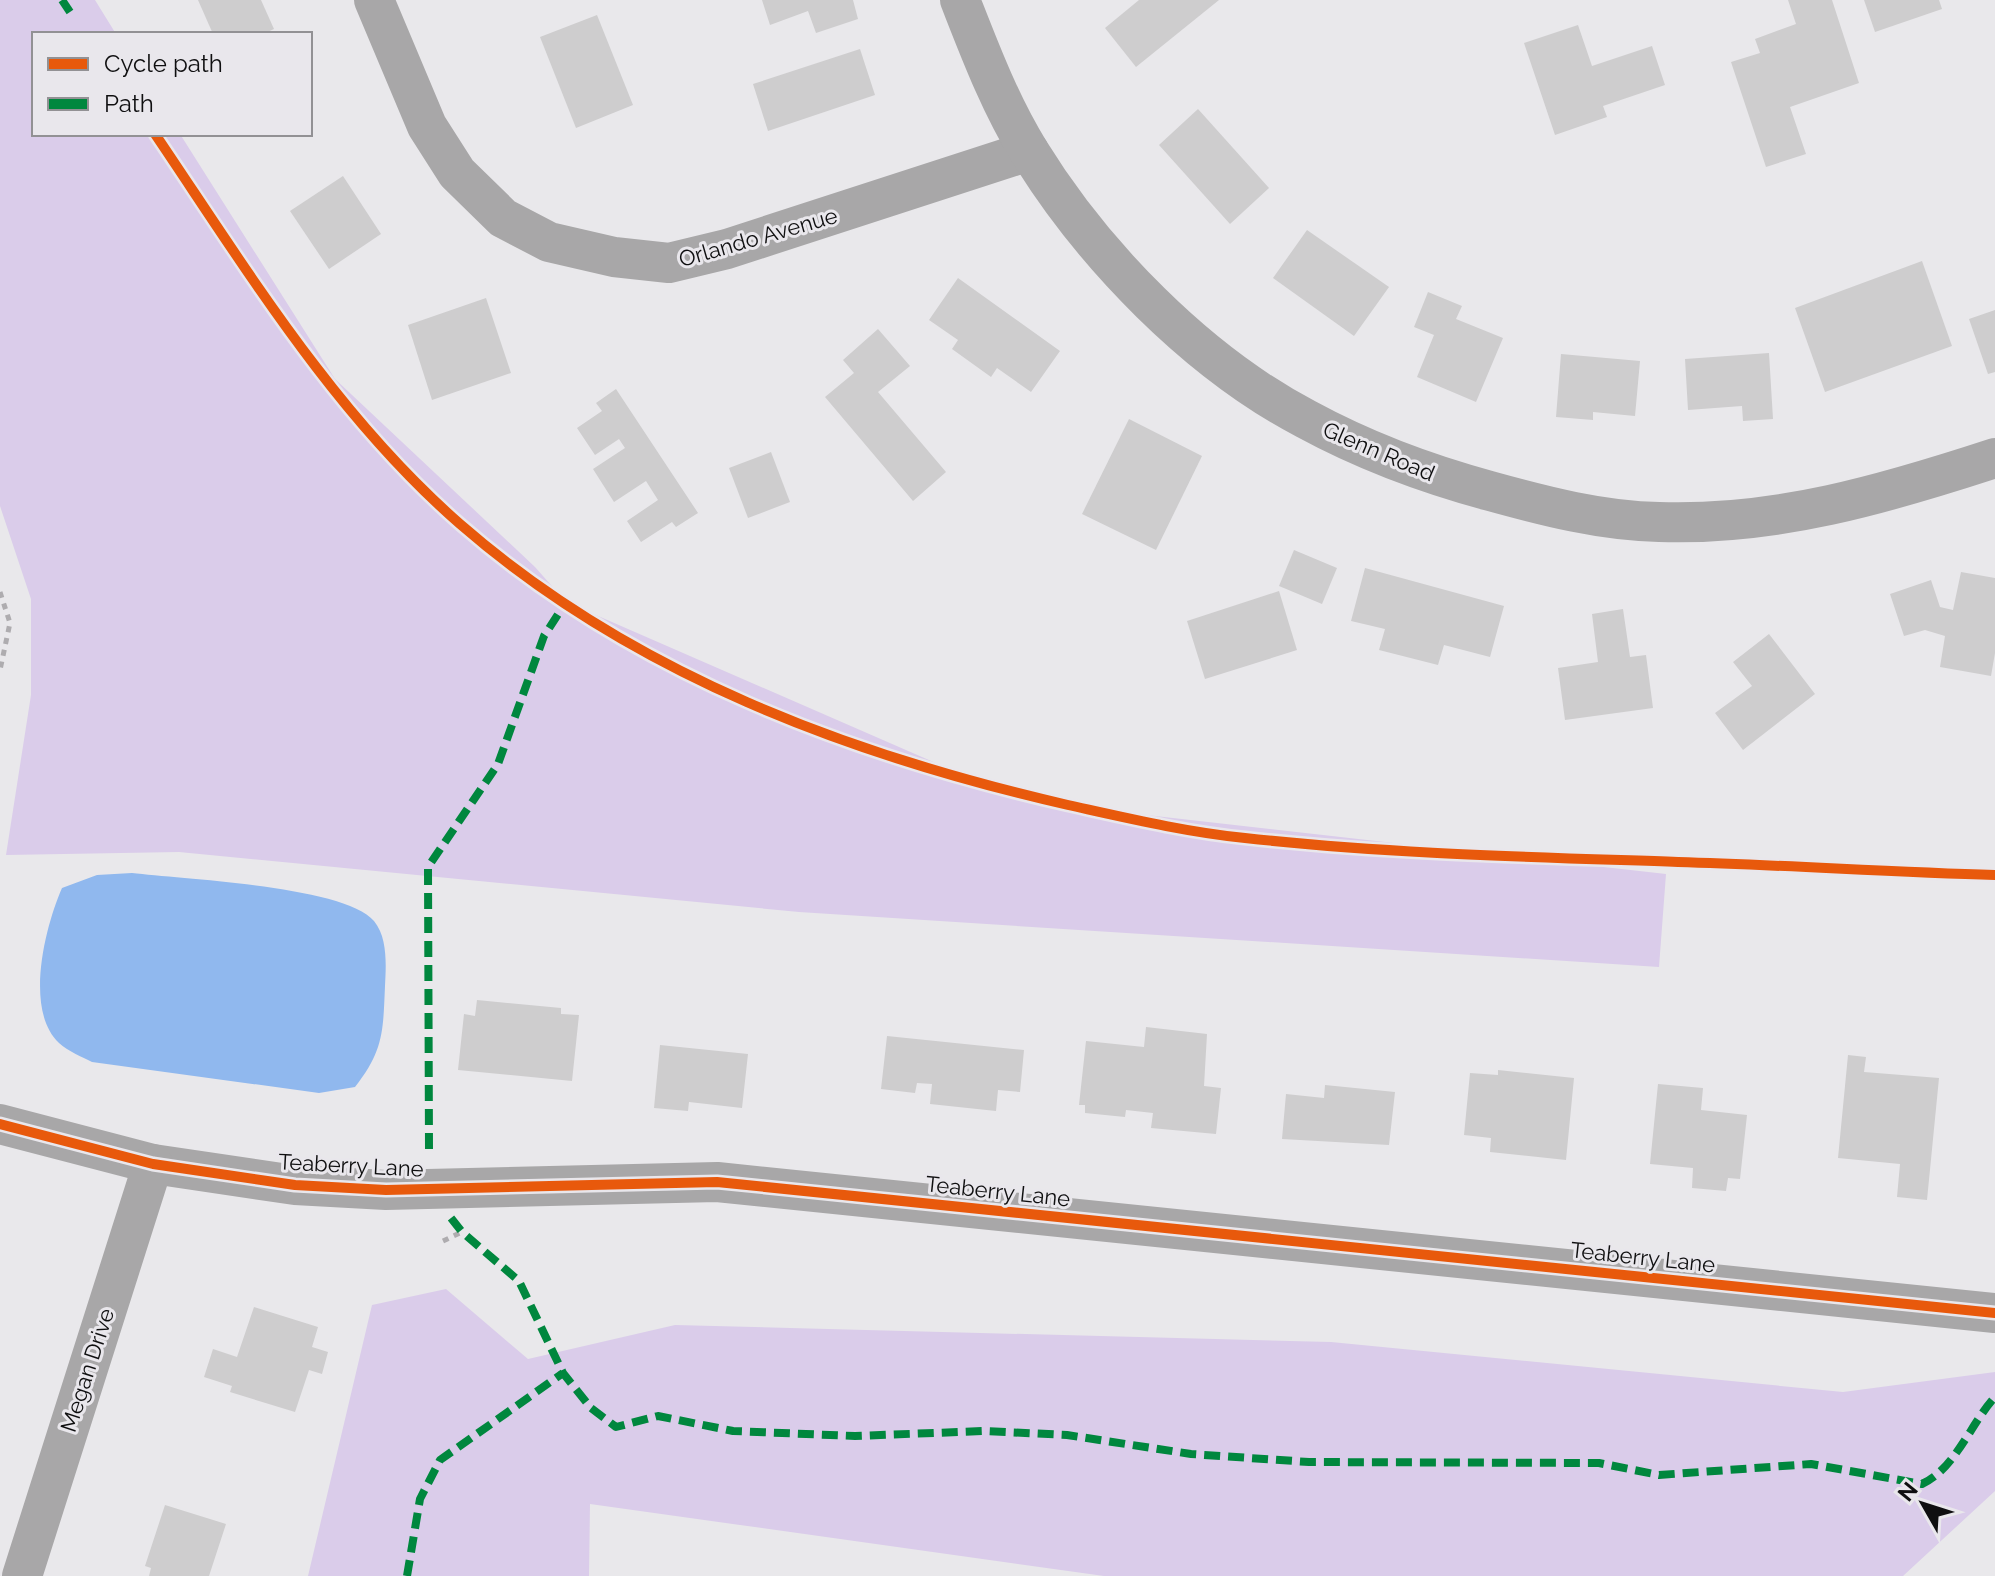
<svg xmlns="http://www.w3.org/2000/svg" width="1995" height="1576" font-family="Raleway,sans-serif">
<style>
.green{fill:#daccea}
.water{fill:#90b8ee}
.building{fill:#cecdce}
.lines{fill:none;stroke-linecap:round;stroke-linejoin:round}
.path{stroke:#aeacaf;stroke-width:5;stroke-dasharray:6 6;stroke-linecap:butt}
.minor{stroke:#a8a7a8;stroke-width:40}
.quiet{stroke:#00873e;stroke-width:8;stroke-dasharray:16 8;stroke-linecap:butt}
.cycleway-casing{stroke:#e9e7ec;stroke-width:15}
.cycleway{stroke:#e8590c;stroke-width:10}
.labels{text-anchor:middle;stroke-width:6;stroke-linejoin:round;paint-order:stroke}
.street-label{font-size:22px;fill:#0f0f10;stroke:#e9e7ec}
</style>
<rect width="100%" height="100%" fill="#e9e8eb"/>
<g class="green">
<polygon points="0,0 95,0 116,34 34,34 34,134 180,134 335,379 535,567 566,602 1023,801 1666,874 1659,967 799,912 179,852 6,855 31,695 31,599 0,506"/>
<polygon points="446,1289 528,1359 675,1325 1331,1342 1843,1392 1995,1372 1995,1491 1903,1576 1104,1576 590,1504 589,1576 308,1576 372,1305"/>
</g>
<path class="water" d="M132,873C182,879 345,886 374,921C388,938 386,966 385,986C383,1031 384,1050 355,1087L319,1093L92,1062C82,1057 68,1051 59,1043C24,1010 45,927 62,888L97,875Z"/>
<g class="building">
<polygon points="198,0 261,0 274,29 263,34 213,34"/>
<polygon points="762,0 853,0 858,19 816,33 808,11 770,25"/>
<polygon points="1139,0 1219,0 1136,67 1105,28"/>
<polygon points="1788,0 1832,0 1859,83 1790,107 1806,154 1766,167 1731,62 1760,53 1755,39 1796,24"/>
<polygon points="1864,0 1939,0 1942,9 1875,32"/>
<polygon points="597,15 633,105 576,128 540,37"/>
<polygon points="1578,25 1592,66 1652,46 1665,85 1603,106 1607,117 1555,135 1524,43"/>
<polygon points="860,49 875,95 768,131 753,84"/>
<polygon points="1198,109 1269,188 1230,224 1159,145"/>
<polygon points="343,176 381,234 329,269 290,211"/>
<polygon points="1307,230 1389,287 1354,336 1273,278"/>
<polygon points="1922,261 1952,346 1825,392 1795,308"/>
<polygon points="958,278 1060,351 1031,392 997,368 991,377 952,349 958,340 929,320"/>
<polygon points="1428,292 1462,306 1456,319 1503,338 1476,402 1417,377 1434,335 1414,327"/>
<polygon points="486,298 511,373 432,400 408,325"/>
<polygon points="1995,310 1995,372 1988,374 1969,319"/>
<polygon points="878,329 910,366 878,392 946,472 913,501 825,397 854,373 843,360"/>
<polygon points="1769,353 1773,419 1743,421 1742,406 1688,410 1685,359"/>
<polygon points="1561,354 1640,361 1635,416 1593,412 1593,420 1556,417"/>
<polygon points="616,389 698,513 676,527 672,522 641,542 627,521 658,500 646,481 614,502 593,469 625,448 619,439 595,455 577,428 602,411 596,403"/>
<polygon points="1129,419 1202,456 1156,550 1082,514"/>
<polygon points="771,452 790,502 748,518 729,468"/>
<polygon points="1294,550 1337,568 1322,604 1279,586"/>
<polygon points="1365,568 1504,606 1490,657 1444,645 1438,665 1379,650 1385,629 1351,621"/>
<polygon points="1961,572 1995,578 1995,653 1991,676 1940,667 1945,636 1925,630 1904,636 1890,594 1931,580 1940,607 1953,610"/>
<polygon points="1279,591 1297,650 1205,679 1187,621"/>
<polygon points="1623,609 1630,657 1646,655 1653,708 1565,720 1558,668 1598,662 1592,614"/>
<polygon points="1769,634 1815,694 1743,750 1715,713 1752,686 1733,662"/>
<polygon points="477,1000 561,1008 561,1014 579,1015 572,1081 458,1070 464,1014 475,1016"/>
<polygon points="1146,1027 1207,1034 1204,1086 1221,1088 1216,1134 1151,1128 1153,1113 1126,1110 1125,1117 1085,1113 1085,1105 1079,1105 1086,1041 1144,1047"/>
<polygon points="887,1036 1024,1050 1020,1092 998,1090 996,1111 930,1104 932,1084 917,1083 915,1093 881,1089"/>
<polygon points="660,1045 748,1054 742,1108 689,1102 688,1111 654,1108"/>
<polygon points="1848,1055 1866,1057 1864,1072 1939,1078 1927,1200 1897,1197 1900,1164 1838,1158"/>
<polygon points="1498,1070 1574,1078 1566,1160 1490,1152 1491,1138 1464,1135 1470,1073 1498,1075"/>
<polygon points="1658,1084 1703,1088 1701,1110 1747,1115 1740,1179 1728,1178 1726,1191 1692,1188 1693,1168 1650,1164"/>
<polygon points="1325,1085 1395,1092 1389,1145 1282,1139 1286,1094 1324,1098"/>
<polygon points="254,1307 318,1327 312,1347 328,1352 322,1374 309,1370 295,1412 230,1392 232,1386 204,1377 213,1349 237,1357"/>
<polygon points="165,1505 226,1524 209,1576 149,1576 151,1568 145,1566"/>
</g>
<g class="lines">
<g class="path">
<polyline points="0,592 10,623 0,670"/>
<polyline points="443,1241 462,1232"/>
</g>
<g class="minor">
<polyline points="374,0 427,126 457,173 503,218 549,242 614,257 669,263 727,249 1029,151"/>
<path d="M960,0C980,51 1000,104 1029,151C1093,255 1197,362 1306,419C1363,450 1427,474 1490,491C1544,506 1602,521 1659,522C1776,526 1885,494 1995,458"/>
<polyline points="0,1124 153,1164 295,1185 386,1190 717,1182 1995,1313"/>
<polyline points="22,1576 153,1164"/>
</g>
<g class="quiet">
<polyline points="62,0 70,12"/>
<polyline points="429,1149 428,867 498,764 544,636 566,602"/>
<path d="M451,1218L462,1232L519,1281L563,1373L591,1408L616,1427L658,1416L733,1431L855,1436L984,1431L1067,1435L1191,1454L1309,1462L1599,1463L1659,1475L1811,1464L1922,1484C1955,1469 1971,1423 1995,1397"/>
<polyline points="407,1576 420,1499 440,1460 563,1373"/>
</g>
<g class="cycleway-casing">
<g id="cycleway">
<path d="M155,134C247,270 335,415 460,524C632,674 850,755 1068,805C1127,818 1186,832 1245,838C1389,854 1533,857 1678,862C1784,865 1889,872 1995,875"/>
<polyline points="0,1124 153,1164 295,1185 386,1190 717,1182 1995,1313"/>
</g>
</g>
<use href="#cycleway" class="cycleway"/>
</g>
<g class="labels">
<g class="street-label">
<text transform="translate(758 237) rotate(-16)" y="8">Orlando Avenue</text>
<text transform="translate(1379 451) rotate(23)" y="8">Glenn Road</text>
<text transform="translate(351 1165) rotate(3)" y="8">Teaberry Lane</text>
<text transform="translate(998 1191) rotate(6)" y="8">Teaberry Lane</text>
<text transform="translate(1643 1257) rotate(6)" y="8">Teaberry Lane</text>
<text transform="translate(87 1370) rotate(-72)" y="8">Megan Drive</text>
</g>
</g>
<rect x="32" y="32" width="280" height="104" fill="#e9e7ec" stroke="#929194" stroke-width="2"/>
<rect x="48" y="58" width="40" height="12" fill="#e8590c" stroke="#929194" stroke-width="2"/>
<text x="104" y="72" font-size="24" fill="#0f0f10">Cycle path</text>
<rect x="48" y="98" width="40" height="12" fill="#00873e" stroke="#929194" stroke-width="2"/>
<text x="104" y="112" font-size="24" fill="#0f0f10">Path</text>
<g transform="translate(1923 1504) rotate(309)" stroke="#e9e7ec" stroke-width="6" paint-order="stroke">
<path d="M0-6L14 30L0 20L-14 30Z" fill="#0f0f10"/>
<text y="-12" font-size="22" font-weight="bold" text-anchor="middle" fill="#0f0f10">N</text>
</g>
</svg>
